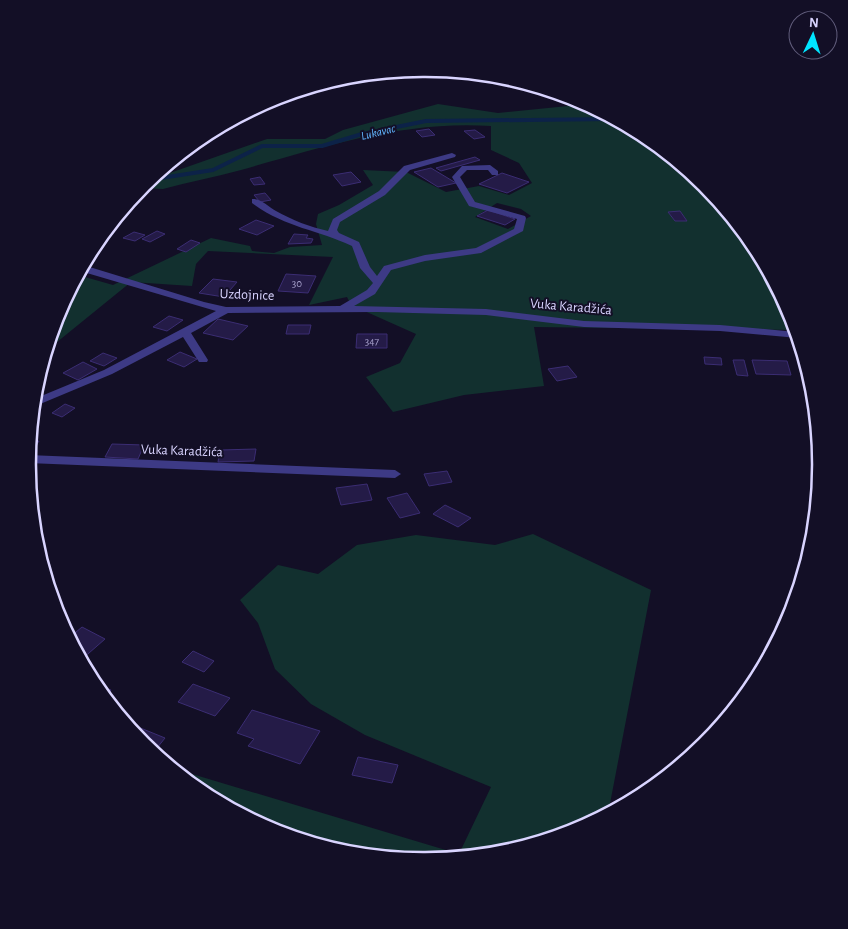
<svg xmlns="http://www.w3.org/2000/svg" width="848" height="929" font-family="'Alegreya Sans',sans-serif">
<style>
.green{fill:#12302f;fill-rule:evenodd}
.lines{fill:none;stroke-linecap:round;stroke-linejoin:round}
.stream{stroke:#0c2248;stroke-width:4}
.building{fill:#241b47;stroke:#3b2d73}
.minor{fill:#3d3a85;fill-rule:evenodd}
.labels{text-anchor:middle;stroke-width:4;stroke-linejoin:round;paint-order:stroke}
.number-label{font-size:11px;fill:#aca6d1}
.far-water-label{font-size:12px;font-style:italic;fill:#62b6ff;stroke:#130f26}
.street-label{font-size:14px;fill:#d9d4ff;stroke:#130f26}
.rim{fill:none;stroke:#d9d4ff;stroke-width:2.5}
</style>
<rect width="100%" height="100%" fill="#130f26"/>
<g class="green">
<path d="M438,104L498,113L568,106L594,108L645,135L705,184L754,244L790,313L796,330L534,327L544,386L464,395L393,412L366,377L400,363L416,334L351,305L347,297L309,305L333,257L208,251L196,264L192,286L131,282L46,351L58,313L78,275L113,285L211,238L250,246L252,251L274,253L290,247L322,245L316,224L318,214L339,205L373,185L363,170L406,172L446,192L479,186L509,195L532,183L519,163L491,150V126C406,120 321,147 241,170C215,177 189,182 163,189L141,188L155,175L167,174L267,139H325L343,130ZM497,203L521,209L531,216L508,229L475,217Z"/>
<path d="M533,534L651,590L608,814C597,819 586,827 575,831C451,879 315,866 204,794C193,787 182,777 172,768L459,854L491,787L365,735L311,704L275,669L258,623L240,600L278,565L318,574L357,545L416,535L495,545Z"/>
</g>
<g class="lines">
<polyline class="stream" points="148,180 213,170 262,146 322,146 362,134 426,121 614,119"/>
</g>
<g class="building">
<polygon points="429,129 435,135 422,137 416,131"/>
<polygon points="475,130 485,137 474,139 464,131"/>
<polygon points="475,157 480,160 441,171 436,168"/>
<polygon points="431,168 456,183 438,187 414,172"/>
<polygon points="351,172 361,182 342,186 333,175"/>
<polygon points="502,173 529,182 507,193 479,184"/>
<polygon points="260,177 265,184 254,185 250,179"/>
<polygon points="265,193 271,200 260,202 254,195"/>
<polygon points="488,210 515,219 505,225 477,216"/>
<polygon points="680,211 687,221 675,221 668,212"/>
<polygon points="256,220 274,226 257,235 239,229"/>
<polygon points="157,231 165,234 150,242 142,239"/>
<polygon points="134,232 145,235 135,241 123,238"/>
<polygon points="294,234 308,235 306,238 313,239 311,243 288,244"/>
<polygon points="191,240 200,243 186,252 177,249"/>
<polygon points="286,274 316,276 308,293 278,291"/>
<polygon points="213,279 237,282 224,297 199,293"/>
<polygon points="169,316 183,320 167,331 153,327"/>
<polygon points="218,319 248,326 233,340 203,333"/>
<polygon points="288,325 311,325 309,334 286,334"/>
<polygon points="357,334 387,334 387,348 356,348"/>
<polygon points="180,352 197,359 184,367 167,360"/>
<polygon points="103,353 117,358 104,366 90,361"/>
<polygon points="704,357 721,358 722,365 705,364"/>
<polygon points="733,360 744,360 748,376 737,375"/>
<polygon points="752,360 787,361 791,375 756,374"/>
<polygon points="83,362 97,369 78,380 63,373"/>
<polygon points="568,366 577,377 557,381 548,369"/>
<polygon points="65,404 75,408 62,417 52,413"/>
<polygon points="30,441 39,441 30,455 28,455"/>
<polygon points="112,444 144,445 138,459 105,457"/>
<polygon points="256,449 254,461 218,462 220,450"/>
<polygon points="447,471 452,482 429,486 424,474"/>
<polygon points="367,484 372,500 341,505 336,488"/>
<polygon points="407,493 420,513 400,518 387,498"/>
<polygon points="445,505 471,518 458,527 433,514"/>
<polygon points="82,627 105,639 81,660 69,638"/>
<polygon points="193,651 214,661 204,672 182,662"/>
<polygon points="193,684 230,698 215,716 178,702"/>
<polygon points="94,685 111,690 105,698"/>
<polygon points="252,710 320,731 300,764 248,746 254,739 237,733"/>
<polygon points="138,727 165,738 153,753 133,732"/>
<polygon points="358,757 398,765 392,783 352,775"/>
</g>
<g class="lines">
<g class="minor">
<path d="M452,153L456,155L455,157L410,170L385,195L340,222L337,230L339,233L359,242L370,267L377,276L384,266L425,255L476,248L514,229L517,219L469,206L452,177L462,166L490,165L498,171V175H492L488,170H467L460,177L475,202L525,216L526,218L523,231L481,253L425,261L391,270L375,294L354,306L486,309L584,321L720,325L796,332L798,338L720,331L584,327L486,315L377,312L228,313L191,333L208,360L207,362H199L183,337L112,374L33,407L34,399L104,370L216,311L80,271L83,265L204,302L226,307L340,306L367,290L373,283L360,268L352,246C316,229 286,228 252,203V199C260,198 269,207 276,211C292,220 310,227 328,231L333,219L379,191L404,166Z"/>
<polygon points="28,455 395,470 401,474 395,478 28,463"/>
</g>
</g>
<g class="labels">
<g class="number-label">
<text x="297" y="287">30</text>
<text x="372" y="345">347</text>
</g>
<g class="far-water-label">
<text transform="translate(378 132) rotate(-14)" y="4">Lukavac</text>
</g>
<g class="street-label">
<text transform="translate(247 294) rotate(2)" y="5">Uzdojnice</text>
<text transform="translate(571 306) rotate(5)" y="5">Vuka Karadžića</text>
<text transform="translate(182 450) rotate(2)" y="5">Vuka Karadžića</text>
</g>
</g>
<path d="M0 0H848V929H0ZM423 77H425A387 387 0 0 1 812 464V465A387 387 0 0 1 425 852H423A387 387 0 0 1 36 465V464A387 387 0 0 1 423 77Z" fill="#130f26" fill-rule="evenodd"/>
<path class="rim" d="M423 77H425A387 387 0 0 1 812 464V465A387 387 0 0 1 425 852H423A387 387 0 0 1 36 465V464A387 387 0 0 1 423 77Z"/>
<g transform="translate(813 35) rotate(4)"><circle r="24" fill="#130f26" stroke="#625e7d"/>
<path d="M0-4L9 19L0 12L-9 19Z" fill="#00e5ff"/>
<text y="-8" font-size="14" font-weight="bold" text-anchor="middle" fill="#d9d4ff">N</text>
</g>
</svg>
